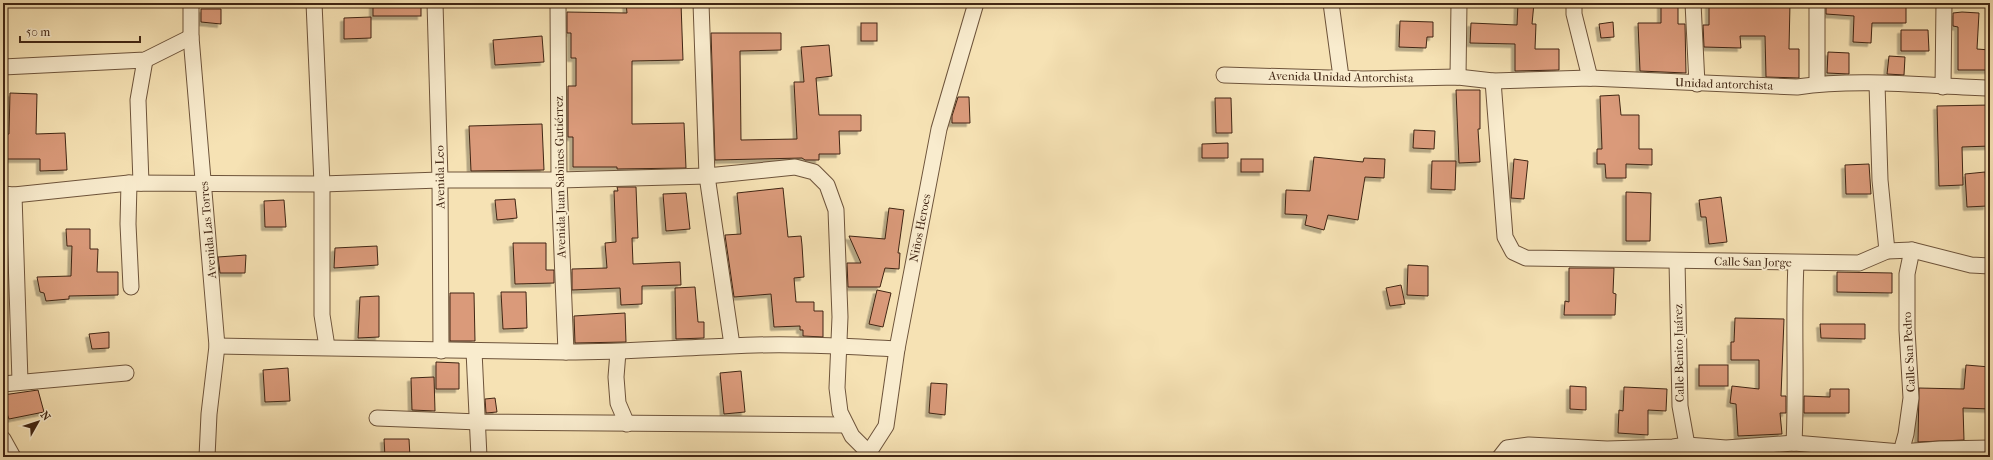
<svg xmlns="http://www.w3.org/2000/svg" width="1993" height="460" font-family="'IM FELL French Canon',serif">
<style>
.building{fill:#da9a7a;stroke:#402513;filter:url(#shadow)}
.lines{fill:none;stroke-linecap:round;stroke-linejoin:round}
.street-casing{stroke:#6e543b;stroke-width:17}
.street{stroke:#f9ecce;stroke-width:15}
.labels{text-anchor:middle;stroke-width:4;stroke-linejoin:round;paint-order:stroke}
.street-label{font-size:12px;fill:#402513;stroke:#f9ecce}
</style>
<defs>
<filter id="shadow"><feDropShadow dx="-3.5" dy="3.5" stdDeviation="0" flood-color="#0004"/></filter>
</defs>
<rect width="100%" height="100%" fill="#f6e2b4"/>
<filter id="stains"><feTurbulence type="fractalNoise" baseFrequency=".005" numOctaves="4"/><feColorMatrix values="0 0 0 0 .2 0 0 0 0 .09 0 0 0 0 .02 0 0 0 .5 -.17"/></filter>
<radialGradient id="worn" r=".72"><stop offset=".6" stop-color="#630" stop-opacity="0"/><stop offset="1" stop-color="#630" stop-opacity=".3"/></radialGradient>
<g class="building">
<rect x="373" y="3" width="48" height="13"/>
<polygon points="626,3 681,3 683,60 632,61 632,124 684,123 686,168 617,169 617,167 573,167 573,137 568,137 568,86 576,86 576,58 571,58 571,33 567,33 567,12 627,13"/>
<polygon points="1518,3 1534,3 1532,24 1536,24 1535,49 1559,49 1559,70 1515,71 1515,44 1470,43 1471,23 1517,25"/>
<polygon points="1661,3 1678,3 1678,24 1685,24 1686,73 1640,71 1638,23 1661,23"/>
<polygon points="1709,3 1790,3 1789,49 1799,49 1799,78 1766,77 1765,36 1740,36 1741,48 1704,47 1703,25 1709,25"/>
<polygon points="1826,3 1906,3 1906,23 1872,23 1871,43 1853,42 1854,16 1826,14"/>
<polygon points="201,9 221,9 221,24 201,22"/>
<polygon points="1962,12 1979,13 1977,49 1990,50 1990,70 1958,70 1958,27 1953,26 1953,13"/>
<polygon points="371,17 371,38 344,39 344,18"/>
<polygon points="1400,21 1433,22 1433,37 1427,37 1426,48 1399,47"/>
<polygon points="1613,22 1614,37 1601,38 1599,24"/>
<rect x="861" y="23" width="16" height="18"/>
<polygon points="1901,30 1928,30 1929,51 1901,51"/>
<polygon points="711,33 781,33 781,50 740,51 741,140 797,139 794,82 804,82 801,47 829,45 832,76 816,78 819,115 861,115 861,131 839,131 840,154 819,154 819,160 805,160 802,158 715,160"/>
<polygon points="542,36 544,62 495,65 493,40"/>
<polygon points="1828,52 1849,53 1849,74 1827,73"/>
<polygon points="1889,56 1905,57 1904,75 1887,74"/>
<polygon points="1456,90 1480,90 1480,129 1478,129 1480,162 1459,163"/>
<polygon points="10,93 37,94 36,134 65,133 67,170 40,171 40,159 3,159 3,135 9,134"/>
<polygon points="1619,95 1621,115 1639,115 1639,149 1652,149 1652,165 1626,164 1626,178 1606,178 1605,164 1597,164 1597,149 1602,149 1600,96"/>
<polygon points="958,97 969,97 970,123 952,123 952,116"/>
<polygon points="1215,98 1231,98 1232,133 1216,133"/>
<polygon points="1990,105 1990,146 1962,147 1963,185 1939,186 1937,106"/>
<polygon points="542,124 544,170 471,171 469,126"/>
<polygon points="1414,130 1435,131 1434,149 1413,148"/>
<polygon points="1228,143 1228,158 1202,158 1202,144"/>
<polygon points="1314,157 1363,162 1364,158 1385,159 1384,178 1365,177 1358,220 1328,215 1324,230 1305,225 1307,215 1285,214 1286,190 1310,191"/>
<rect x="1241" y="159" width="22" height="13"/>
<polygon points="1514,159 1528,161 1524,199 1511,198"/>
<polygon points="1432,161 1456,161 1455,190 1431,189"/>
<polygon points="1869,164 1871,194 1846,194 1845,165"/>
<polygon points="1985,172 1987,206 1967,207 1965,174"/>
<polygon points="617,187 636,187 638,238 632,238 633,264 680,262 681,285 642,286 642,304 621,305 620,288 572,290 572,269 607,268 605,243 616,242 614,191 618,191"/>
<polygon points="783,188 788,237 801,236 802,245 804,277 794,278 796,302 814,302 814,311 823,311 823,337 803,336 803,330 800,330 800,326 774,327 771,294 734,297 725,235 741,234 737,193"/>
<polygon points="1626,192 1651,193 1650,241 1626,241"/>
<polygon points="686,193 690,229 666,231 663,194"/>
<polygon points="1721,197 1727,242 1709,244 1706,217 1701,217 1699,200"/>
<polygon points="515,199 517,218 497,220 495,200"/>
<polygon points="284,200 286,227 265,227 264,201"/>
<polygon points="889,208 904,210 898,253 900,253 899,269 885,268 880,287 848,287 847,263 861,263 849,236 885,239"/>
<polygon points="66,229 90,229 90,249 98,249 97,272 118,272 118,295 69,296 69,299 46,301 44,293 40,292 37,277 71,276 72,246 67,246"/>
<polygon points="513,243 546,243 546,270 554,270 554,283 515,284"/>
<polygon points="377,246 378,265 334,268 335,248"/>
<polygon points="246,255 245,273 220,273 218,257"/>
<polygon points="1408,265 1428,266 1428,296 1407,295"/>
<polygon points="1569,268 1614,268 1613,293 1616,294 1615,315 1564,315 1565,301 1569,302"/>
<polygon points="1837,272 1892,273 1892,293 1837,292"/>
<polygon points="1401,285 1405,304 1390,306 1386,288"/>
<polygon points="695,287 698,322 704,322 704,338 676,339 675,288"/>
<polygon points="877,290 891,293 883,327 869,324"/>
<polygon points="501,292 526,292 527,328 503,329"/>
<polygon points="450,293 474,293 475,341 450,341"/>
<polygon points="379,296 379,337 358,338 360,297"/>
<polygon points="625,313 626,342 575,343 574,316"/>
<polygon points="1735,318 1784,319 1781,396 1786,396 1786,413 1780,413 1782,434 1738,436 1736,404 1730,403 1732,386 1759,389 1759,360 1731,360 1731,342 1734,342"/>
<polygon points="1820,324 1865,324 1865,339 1821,338"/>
<polygon points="109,332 109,348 92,349 89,334"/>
<polygon points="436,362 459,363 459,389 436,389"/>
<rect x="1699" y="365" width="29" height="21"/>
<polygon points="1966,365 1990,367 1990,409 1963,408 1964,440 1918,442 1919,388 1964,389"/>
<polygon points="288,368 290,401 265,402 263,370"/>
<polygon points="741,371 745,412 724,414 720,373"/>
<polygon points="434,377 435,411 412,410 411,378"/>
<polygon points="931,383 947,384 945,415 929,413"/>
<polygon points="1570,386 1586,387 1586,410 1570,409"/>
<polygon points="1624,387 1667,389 1666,411 1648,410 1648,435 1618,433 1619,410 1623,411"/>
<polygon points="1830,389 1849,389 1849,413 1804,413 1804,396 1830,397"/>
<polygon points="38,390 44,412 9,419 3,403 3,395"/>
<polygon points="495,398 497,412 486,413 485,399"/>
<polygon points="384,439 409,439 410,457 385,457"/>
</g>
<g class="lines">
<g class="street-casing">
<g id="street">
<polyline points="191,3 191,37 217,346 209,414 207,457"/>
<polyline points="314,3 322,184 322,315 327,347"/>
<polyline points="435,3 440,180 441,351"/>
<polyline points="558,3 559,180 566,352"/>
<polyline points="701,3 707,176 732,345"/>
<polyline points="1331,3 1341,77"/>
<polyline points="1574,3 1574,14 1590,78"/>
<polyline points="1693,3 1697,84"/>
<polyline points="3,67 145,60 191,37"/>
<path d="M1224,75L1363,79L1458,77L1493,81L1590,78L1797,87C1860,78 1927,86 1990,88"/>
<polyline points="1458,77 1459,3"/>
<polyline points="1493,81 1505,237 1513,252 1526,258 1859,263 1887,251 1912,250 1971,265 1990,266"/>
<polyline points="1817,84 1817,3"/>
<polyline points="1877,84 1880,180 1887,251"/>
<polyline points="1943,87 1944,3"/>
<polyline points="129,183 128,224 131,287"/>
<polyline points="141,183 138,100 145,60"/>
<polyline points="3,194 14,195 129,183 322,184 440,180 559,180 707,176 795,167 814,172 827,185 836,210 840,317 837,388 840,412 852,436 869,453"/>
<polyline points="14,195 20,381"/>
<polyline points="1677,261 1680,406 1687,445"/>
<path d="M217,346L566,352C621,352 675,348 730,346C785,343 842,346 897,349"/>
<polyline points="474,351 479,457"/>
<polyline points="618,352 616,377 618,403 627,424"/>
<polyline points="3,384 126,373"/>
<polyline points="377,418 479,422 846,425"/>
<polyline points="3,439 13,457"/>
<path d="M1794,443C1797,383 1793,323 1796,263"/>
<polyline points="1901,452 1906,434 1911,398 1907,330 1907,274 1912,250"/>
<polyline points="866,457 886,426 897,349 939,129 976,3"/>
<polyline points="1500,457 1507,448 1529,445 1607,449 1673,447 1687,445 1726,448 1794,443 1901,452 1940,449 1990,448"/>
</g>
</g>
<use href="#street" class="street"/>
</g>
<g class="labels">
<g class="street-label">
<text transform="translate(1341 77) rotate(1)" y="4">Avenida Unidad Antorchista</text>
<text transform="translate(1724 84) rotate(2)" y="4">Unidad antorchista</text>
<text transform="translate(440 177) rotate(-91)" y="4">Avenida Leo</text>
<text transform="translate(560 177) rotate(-91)" y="4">Avenida Juan Sabines Gutiérrez</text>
<text transform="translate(920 228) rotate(-79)" y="4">Niños Heroes</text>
<text transform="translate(208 230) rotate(-95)" y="4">Avenida Las Torres</text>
<text transform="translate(1753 262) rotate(1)" y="4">Calle San Jorge</text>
<text transform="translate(1909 352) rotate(-93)" y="4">Calle San Pedro</text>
<text transform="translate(1679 353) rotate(-91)" y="4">Calle Benito Juárez</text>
</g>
</g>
<rect width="1993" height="460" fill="none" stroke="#f6e2b4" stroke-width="16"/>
<rect x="4" y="4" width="1985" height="452" fill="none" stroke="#402513" stroke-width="2"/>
<rect x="8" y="8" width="1977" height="444" fill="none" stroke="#402513"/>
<g transform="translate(38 422) rotate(51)" stroke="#f9ecce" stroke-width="3" paint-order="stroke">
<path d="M0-3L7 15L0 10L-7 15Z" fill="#402513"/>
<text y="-6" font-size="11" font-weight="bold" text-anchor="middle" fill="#402513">N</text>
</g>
<path d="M20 36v6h120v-6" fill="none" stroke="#402513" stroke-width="2"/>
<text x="26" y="36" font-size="12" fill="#402513" stroke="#f9ecce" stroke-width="3" paint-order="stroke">50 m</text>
<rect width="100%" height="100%" filter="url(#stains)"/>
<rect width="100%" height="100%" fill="url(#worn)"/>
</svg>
